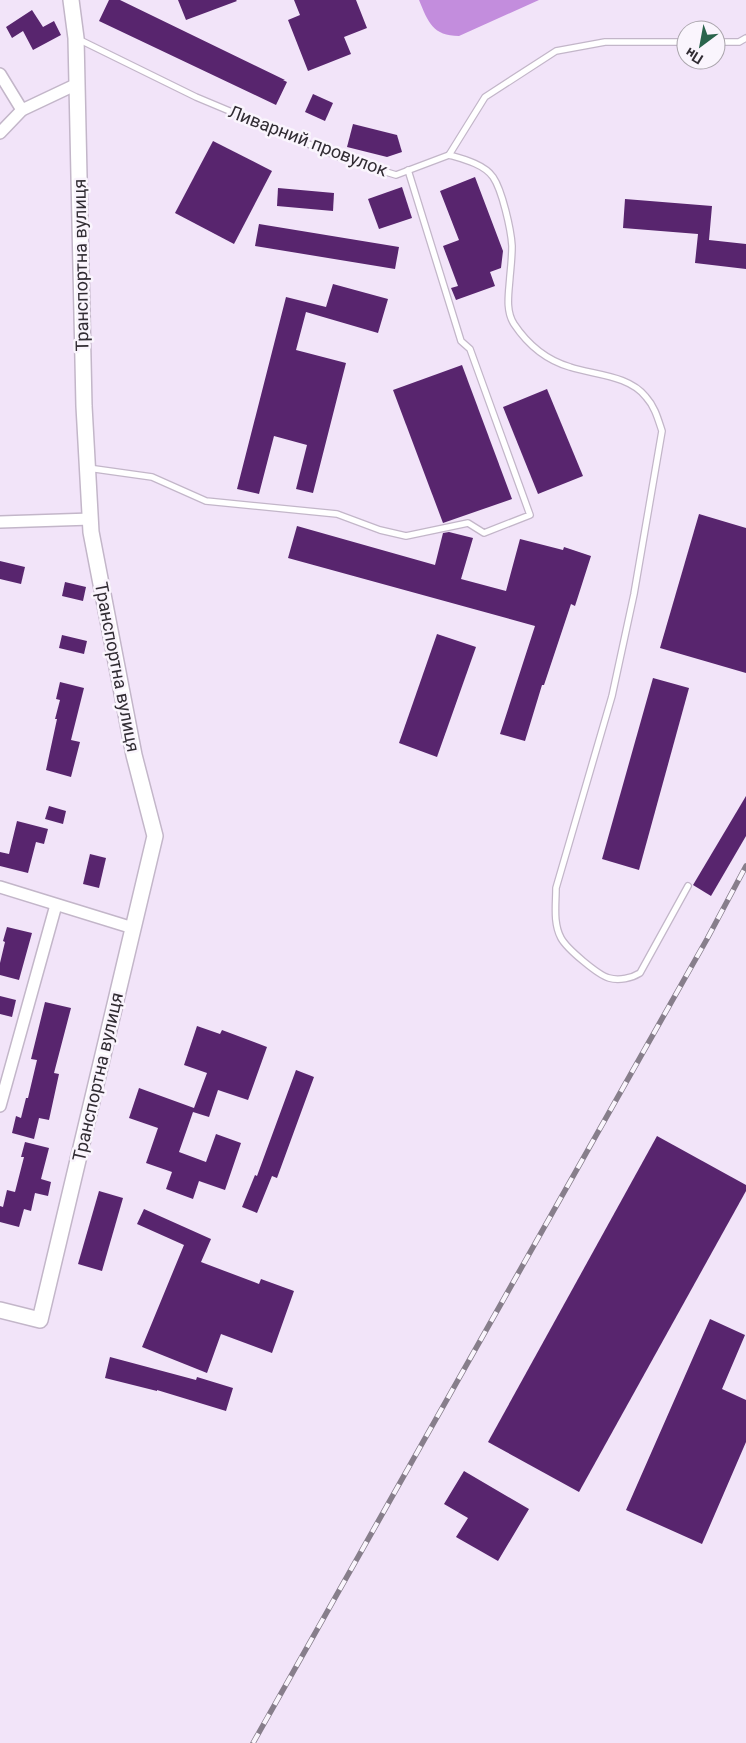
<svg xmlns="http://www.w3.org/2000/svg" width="746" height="1743" font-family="Roboto,sans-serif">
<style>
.water{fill:#c38ddd}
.building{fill:#58256e}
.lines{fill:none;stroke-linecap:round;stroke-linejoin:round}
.lane-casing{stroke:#c3b6c9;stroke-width:8}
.street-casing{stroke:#c3b6c9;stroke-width:14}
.secondary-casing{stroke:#c3b6c9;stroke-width:18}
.lane{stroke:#fff;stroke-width:5.5}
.street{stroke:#fff;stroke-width:11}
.secondary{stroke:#fff;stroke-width:15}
.rail-casing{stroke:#877e8b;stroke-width:5.5}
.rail{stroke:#faf5fd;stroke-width:4;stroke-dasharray:11;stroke-linecap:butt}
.labels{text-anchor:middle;stroke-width:5;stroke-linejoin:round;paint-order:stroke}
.street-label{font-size:18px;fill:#312c33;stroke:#faf5fd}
</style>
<rect width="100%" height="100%" fill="#f2e4f9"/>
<path class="water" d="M419,0H539L459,36C433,36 428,22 419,0Z"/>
<g class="building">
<polygon points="109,0 120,0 285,80 283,80 287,82 276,105 99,21"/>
<polygon points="178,0 236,0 237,1 186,20"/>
<polygon points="294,0 356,0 367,28 344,37 351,54 308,71 288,20 300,15"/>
<polygon points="32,10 43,27 54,21 61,35 33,50 23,31 12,38 6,27"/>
<polygon points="313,94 333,103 325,121 305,112"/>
<polygon points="353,124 397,135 402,152 387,157 347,147"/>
<polygon points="213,141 272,171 234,244 175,213"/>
<polygon points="475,177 503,251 501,268 490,272 495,286 456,300 451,288 458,286 443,246 459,240 440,191"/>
<polygon points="402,187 412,218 379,229 368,199"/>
<polygon points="278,188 334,193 333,211 277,206"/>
<polygon points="625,199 712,206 709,240 746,244 746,269 695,263 698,234 623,228"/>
<polygon points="259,224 399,247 395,269 255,246"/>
<polygon points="333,284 388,299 378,333 306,312 296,350 346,363 313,493 296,489 307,445 274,436 259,494 237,489 286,297 326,307"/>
<polygon points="462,365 512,499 443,523 393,390"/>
<polygon points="547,389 583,476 538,494 503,407"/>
<polygon points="699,514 746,528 746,673 660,648"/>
<polygon points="297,526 435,565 443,533 449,532 473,538 461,579 506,591 520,539 563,550 564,547 591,556 575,606 571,604 544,685 542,685 525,741 500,734 535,626 288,558"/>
<polygon points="0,561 25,567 21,584 0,579"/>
<polygon points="65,582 86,587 83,601 62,596"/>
<polygon points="437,634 476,647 437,757 399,743"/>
<polygon points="62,635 87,641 84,654 59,648"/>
<polygon points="653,678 689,688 639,870 602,859"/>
<polygon points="60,682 84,688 71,740 80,742 71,777 46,770 57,719 55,719 60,700 56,699"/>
<polygon points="746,796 746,836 711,896 693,885"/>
<polygon points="49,806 66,811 63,824 45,819"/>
<polygon points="17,821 48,829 44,844 36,842 28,873 0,866 0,852 9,854"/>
<polygon points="90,854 106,858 99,888 83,884"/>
<polygon points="7,927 32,933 19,980 0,975 0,963 5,942 3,941"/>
<polygon points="0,996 16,1000 12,1017 0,1014"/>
<polygon points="45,1002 71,1008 54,1073 59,1074 49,1120 39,1118 34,1139 12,1133 16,1116 21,1118 26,1098 28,1098 37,1060 31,1059"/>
<polygon points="197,1026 220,1034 222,1030 267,1047 248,1100 218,1090 209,1117 193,1112 179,1152 206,1162 216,1134 241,1143 225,1190 199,1181 193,1199 166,1189 172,1172 146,1163 158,1128 129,1118 139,1088 194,1108 207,1073 184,1065"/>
<polygon points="296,1070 314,1077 277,1178 272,1176 257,1213 242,1207 255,1175 257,1176"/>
<polygon points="657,1136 746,1185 746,1191 579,1492 488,1442"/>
<polygon points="25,1142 49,1148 41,1179 51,1182 48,1196 35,1193 31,1211 24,1209 19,1227 0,1222 0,1206 3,1207 7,1190 15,1192 24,1157 21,1157"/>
<polygon points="99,1191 123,1198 102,1271 78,1264"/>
<polygon points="144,1209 211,1239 201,1262 259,1284 261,1279 294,1291 272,1353 221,1334 207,1373 142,1347 184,1245 137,1224"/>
<polygon points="710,1319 745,1335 722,1389 746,1400 746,1442 702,1544 626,1510"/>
<polygon points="110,1357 196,1380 197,1377 233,1388 226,1411 157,1390 157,1391 105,1378"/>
<polygon points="464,1471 529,1509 498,1561 456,1537 468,1518 444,1504"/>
</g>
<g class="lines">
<g class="lane-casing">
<g id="lane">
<polyline points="78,39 196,97 344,159 396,175 449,155 485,97 556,51 605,42 686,42"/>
<polyline points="716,42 739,42 746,38"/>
<path d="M449,155C463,159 484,164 493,177C502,190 511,229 512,246C512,256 511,266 510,276C509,292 505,310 514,324C528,345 546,360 570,367C594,375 629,375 646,397C655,407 658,419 662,431L634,594L612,696L556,888C556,905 553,923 561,938C567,949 598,975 609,978C619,981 632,978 640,973L688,886"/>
<polyline points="88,468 152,477 206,501 337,514 380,530 406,536 468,523 484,533 530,515 470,349 461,341 408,170"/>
</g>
</g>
<g class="street-casing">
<g id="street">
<polyline points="0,74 22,110"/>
<polyline points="0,133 22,110 77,84"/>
<polyline points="0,522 91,519"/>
<polyline points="0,887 133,928"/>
<polyline points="0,1106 56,905"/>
</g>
</g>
<g class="secondary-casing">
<polyline id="secondary" points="0,1310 40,1320 155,836 134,755 91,532 84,406 76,38 71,0"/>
</g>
<use href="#lane" class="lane"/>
<use href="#street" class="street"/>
<use href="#secondary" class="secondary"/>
<g class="rail-casing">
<polyline id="rail" points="253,1743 707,939 746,866"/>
</g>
<use href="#rail" class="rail"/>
</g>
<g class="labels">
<g class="street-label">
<text transform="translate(308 141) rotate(21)" y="6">Ливарний провулок</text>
<text transform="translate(81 265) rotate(-91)" y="6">Транспортна вулиця</text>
<text transform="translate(117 667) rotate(79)" y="6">Транспортна вулиця</text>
<text transform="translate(98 1077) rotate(-77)" y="6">Транспортна вулиця</text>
</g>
</g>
<g transform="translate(701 45) rotate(212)"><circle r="24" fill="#faf5fd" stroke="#aaa5ac"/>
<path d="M0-4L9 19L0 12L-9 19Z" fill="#2a644c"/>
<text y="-8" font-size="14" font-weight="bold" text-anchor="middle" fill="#312c33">Пн</text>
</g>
</svg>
